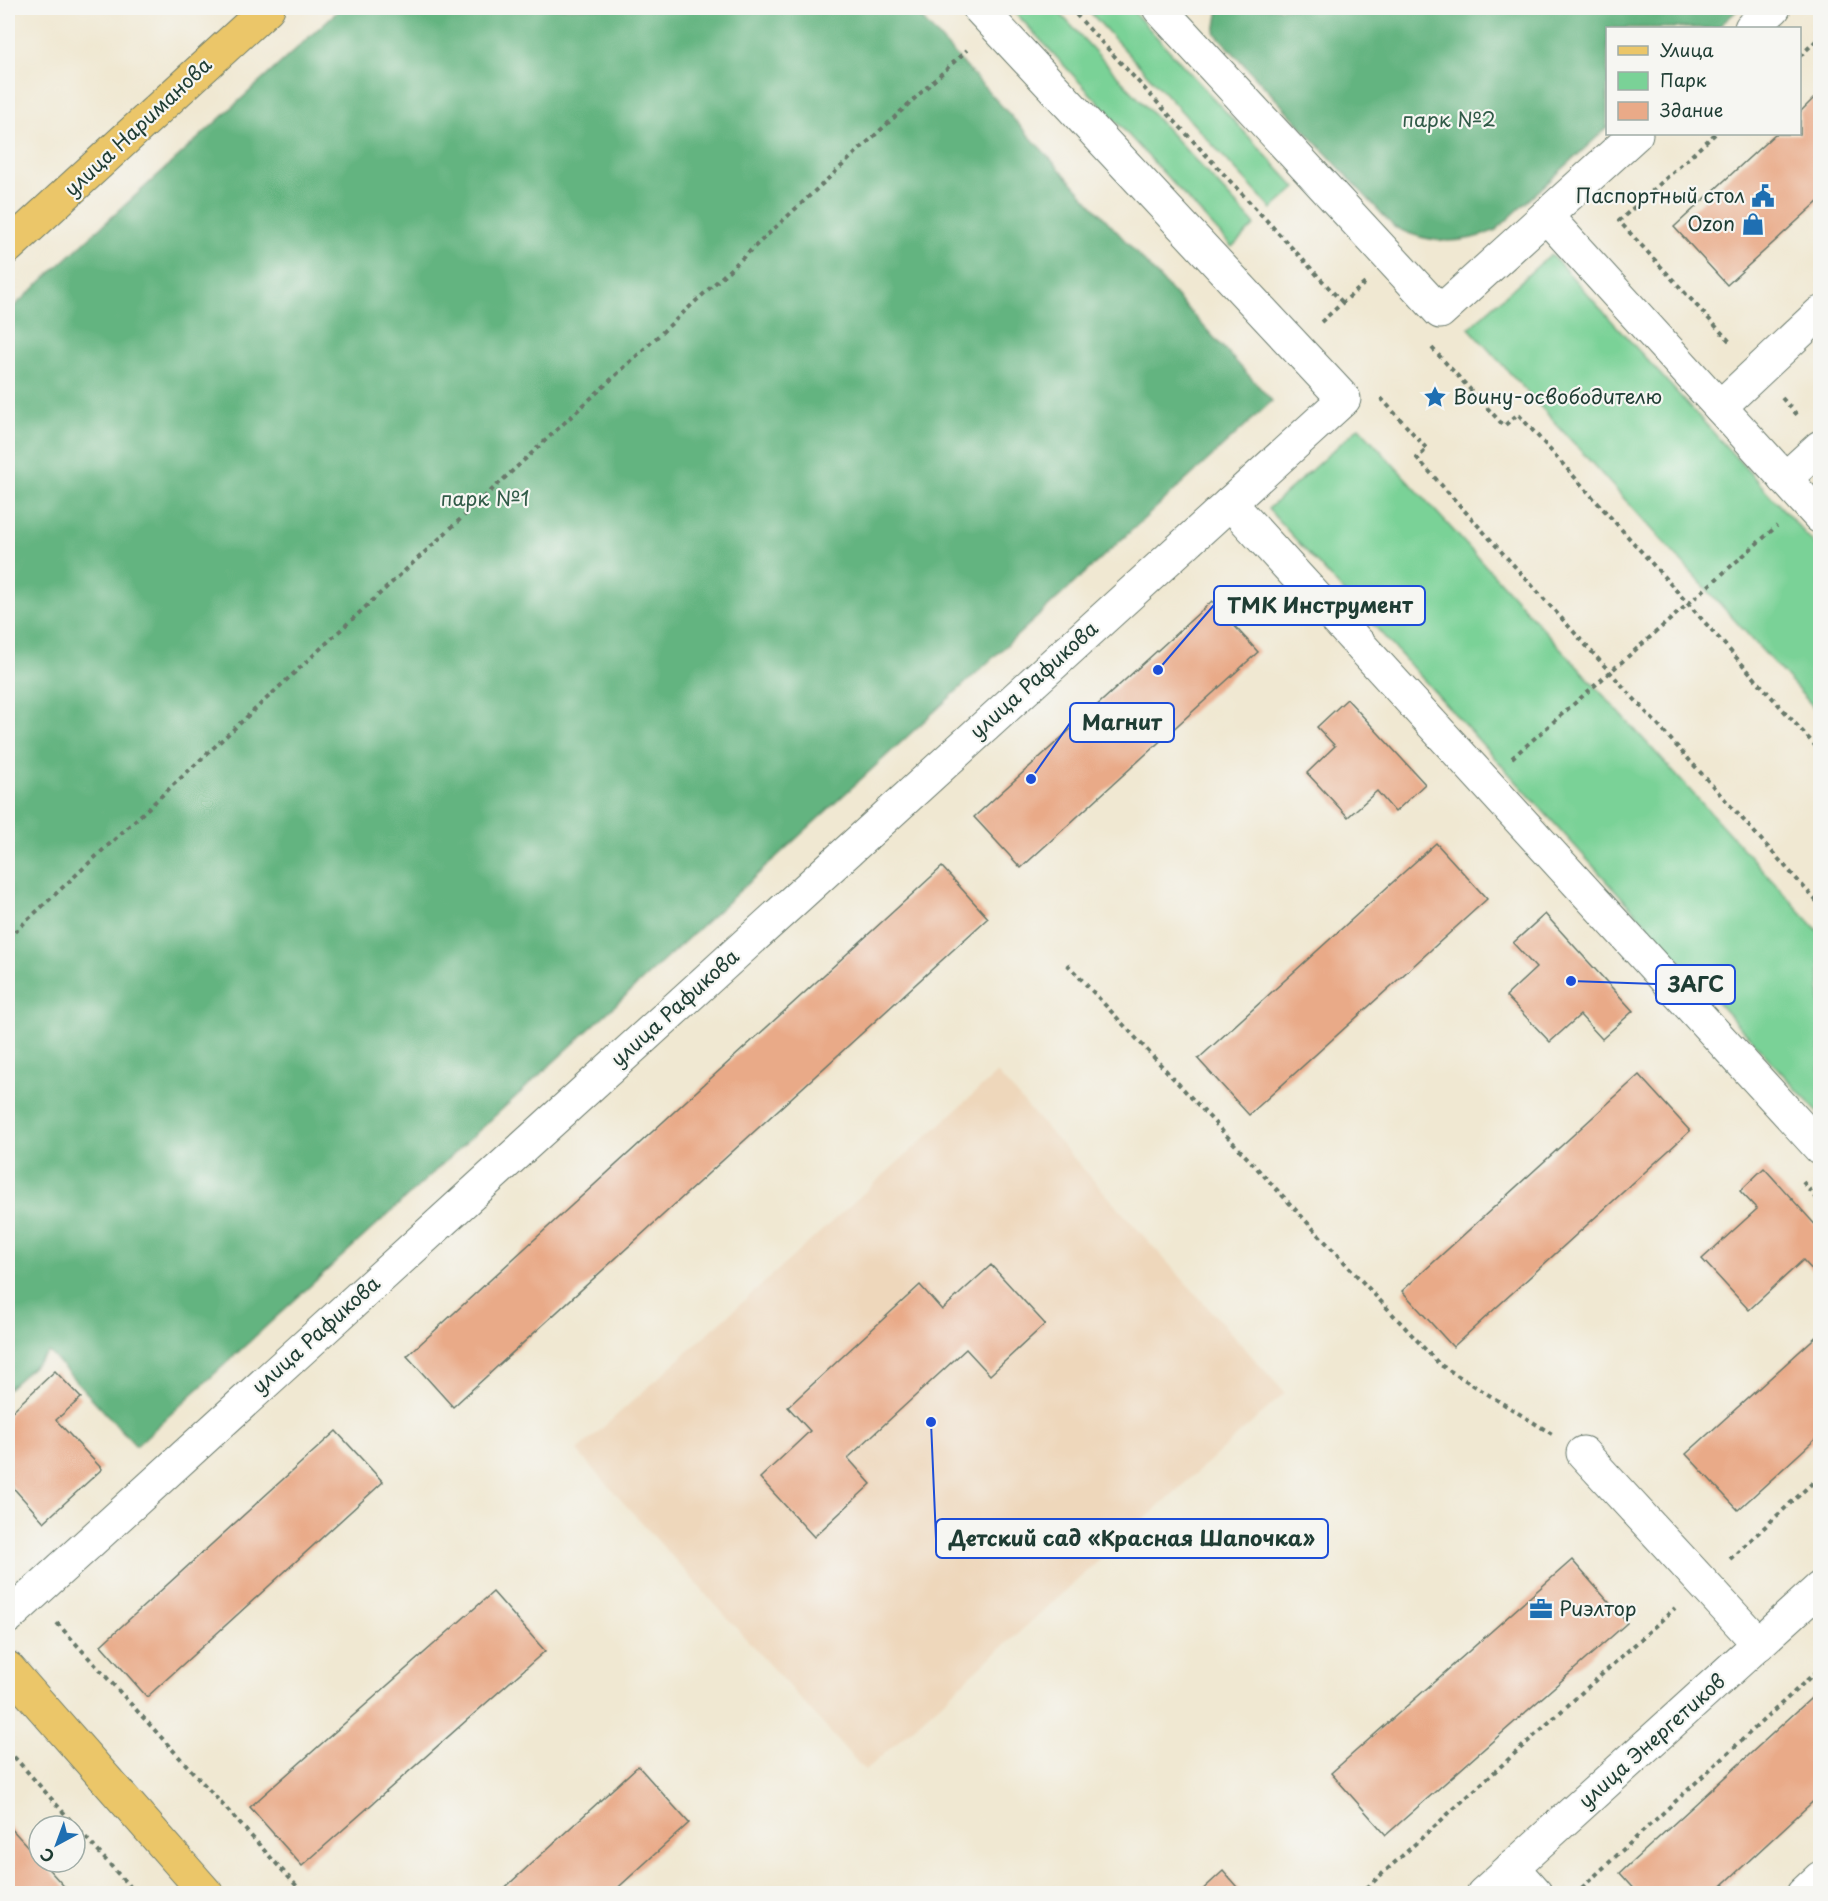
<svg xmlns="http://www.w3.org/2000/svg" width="1828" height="1901" font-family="'Playpen Sans',sans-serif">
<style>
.built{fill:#eed7bb}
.green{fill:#7ad297;stroke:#4c8866;stroke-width:1.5}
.forest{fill:#63b480;stroke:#41785a;stroke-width:1.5}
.building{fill:#e9aa88}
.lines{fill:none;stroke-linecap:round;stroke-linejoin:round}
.minor-casing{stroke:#68796b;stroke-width:35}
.major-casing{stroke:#68796b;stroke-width:35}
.path{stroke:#68796b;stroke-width:4;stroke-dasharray:4.5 4.5;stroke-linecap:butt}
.minor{stroke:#fff;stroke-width:33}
.major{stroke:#ebc669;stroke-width:33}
.labels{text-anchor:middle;stroke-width:4.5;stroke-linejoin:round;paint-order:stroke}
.park-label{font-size:20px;fill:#315b48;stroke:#f6f6f2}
.street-label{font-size:20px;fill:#1f3d34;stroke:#f6f6f2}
.poi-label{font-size:20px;fill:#1f3d34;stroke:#f6f6f2;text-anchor:end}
.leader{fill:none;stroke:#1d4ed8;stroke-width:2}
.callout-dot{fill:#1d4ed8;stroke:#f6f6f2;stroke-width:2}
.callout{fill:#f6f6f2;stroke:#1d4ed8;stroke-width:2}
.callout-label{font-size:21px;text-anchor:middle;font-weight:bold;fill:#1f3d34}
</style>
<rect width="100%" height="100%" fill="#f6f6f2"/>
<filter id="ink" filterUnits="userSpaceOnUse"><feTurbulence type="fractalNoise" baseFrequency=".0167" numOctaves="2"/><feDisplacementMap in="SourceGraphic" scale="12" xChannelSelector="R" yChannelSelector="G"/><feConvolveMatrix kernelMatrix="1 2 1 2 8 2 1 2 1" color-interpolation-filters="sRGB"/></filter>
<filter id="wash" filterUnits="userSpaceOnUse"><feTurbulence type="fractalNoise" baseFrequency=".008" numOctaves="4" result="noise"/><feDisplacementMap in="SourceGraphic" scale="24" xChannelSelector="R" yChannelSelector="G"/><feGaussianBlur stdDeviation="1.35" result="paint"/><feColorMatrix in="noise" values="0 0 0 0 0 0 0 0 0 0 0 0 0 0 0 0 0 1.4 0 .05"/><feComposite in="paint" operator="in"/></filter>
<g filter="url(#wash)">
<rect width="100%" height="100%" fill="#f0e8d2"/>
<polygon class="built" points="997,1073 1285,1393 865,1771 577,1451"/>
<g class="green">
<polygon points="1011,8 1055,8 1255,225 1232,247"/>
<polygon points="1086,8 1130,8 1296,188 1272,209"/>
<polygon points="1551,254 1820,550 1820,714 1469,328"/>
<polygon points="1359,427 1820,933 1820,1115 1268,509"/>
</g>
<g class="forest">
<polygon points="341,8 912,8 1272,401 136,1446 49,1352 8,1389 8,312"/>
<path d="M1219,8H1740L1717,28H1608L1607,128L1496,230C1459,246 1430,244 1394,227L1215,33Z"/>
</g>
<g id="blocks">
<g class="building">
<polygon points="1820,92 1820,200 1727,285 1674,227 1775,134 1800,134 1800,112"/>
<polygon points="1212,601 1258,652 1021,868 974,817"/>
<polygon points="1347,699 1425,784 1395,812 1377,791 1348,817 1307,773 1335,746 1317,727"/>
<polygon points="1436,843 1487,899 1249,1115 1198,1059"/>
<polygon points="942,867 988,918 453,1407 407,1356"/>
<polygon points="1545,914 1633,1011 1602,1039 1580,1015 1550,1042 1506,996 1536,968 1513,943"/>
<polygon points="1639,1075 1690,1131 1453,1347 1402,1291"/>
<polygon points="1764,1168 1820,1230 1820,1274 1818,1276 1803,1260 1749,1310 1702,1259 1757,1209 1740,1191"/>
<polygon points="991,1265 1045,1324 990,1375 966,1349 848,1458 871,1484 814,1537 760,1478 810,1431 788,1407 920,1285 942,1310"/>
<polygon points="1820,1333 1820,1435 1738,1510 1686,1454"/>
<polygon points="55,1371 81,1398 56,1420 102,1469 44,1522 8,1482 8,1415"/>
<polygon points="336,1431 383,1482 147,1697 101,1645"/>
<polygon points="1572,1560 1627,1623 1386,1835 1331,1773"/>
<polygon points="493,1592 545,1651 302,1866 250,1807"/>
<polygon points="1820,1690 1820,1795 1713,1894 1639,1894 1620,1873"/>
<polygon points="638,1766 689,1823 611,1894 498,1894"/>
<polygon points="8,1825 39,1859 39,1862 42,1862 71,1894 8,1894"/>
<polygon points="1223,1871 1243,1894 1198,1894"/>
</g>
</g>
</g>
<g filter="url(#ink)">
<use href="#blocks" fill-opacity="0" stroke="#68796b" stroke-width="1.5"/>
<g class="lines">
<g class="minor-casing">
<g id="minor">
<polyline points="1159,8 1440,312 1636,134"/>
<polyline points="1751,28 1774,8"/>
<polyline points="1546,216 1820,517"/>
<polyline points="1720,407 1820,313"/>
<polyline points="1785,479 1820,447"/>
<polyline points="1230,503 1820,1148"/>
<polyline points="1583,1453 1759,1644"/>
<polyline points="8,1617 1344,399 979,8"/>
<polyline points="1512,1867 1536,1894"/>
<polyline points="1483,1894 1820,1588"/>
<polyline points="1803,1894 1820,1878"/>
</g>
</g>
<g class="major-casing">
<g id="major">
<polyline points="8,247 268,8"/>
<polyline points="8,1668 207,1894"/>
</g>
</g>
<g class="path">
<polyline points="1070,8 1343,303"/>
<polyline points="1800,56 1820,37"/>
<polyline points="1715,134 1619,221 1732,344"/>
<polyline points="1321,322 1365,283"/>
<polyline points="1432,348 1504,426 1518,414 1820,751"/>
<polyline points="1381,398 1427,449 1417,458 1820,905"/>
<polyline points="1782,398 1799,417"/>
<polyline points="1512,758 1777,526"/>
<polyline points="8,938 967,50"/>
<polyline points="1067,964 1439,1364 1552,1434"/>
<polyline points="1803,1182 1820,1202"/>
<polyline points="1730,1559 1820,1476"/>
<polyline points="57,1623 304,1894"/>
<polyline points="8,1750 136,1894"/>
<polyline points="1360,1894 1675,1608"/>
<polyline points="1575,1894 1820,1668"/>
</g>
<use href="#minor" class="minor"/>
<use href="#major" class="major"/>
</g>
</g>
<defs>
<g id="civic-bare" transform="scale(1.8)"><path d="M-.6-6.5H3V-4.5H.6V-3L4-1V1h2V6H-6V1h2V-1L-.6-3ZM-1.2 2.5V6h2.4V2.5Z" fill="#1f6fb2" stroke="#f6f6f2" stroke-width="2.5" paint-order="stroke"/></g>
<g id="shop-bare" transform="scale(1.8)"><path d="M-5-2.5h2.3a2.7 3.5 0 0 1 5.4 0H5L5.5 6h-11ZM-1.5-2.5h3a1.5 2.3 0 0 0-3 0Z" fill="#1f6fb2" stroke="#f6f6f2" stroke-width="2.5" paint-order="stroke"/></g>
<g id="sight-bare" transform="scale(1.8)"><path d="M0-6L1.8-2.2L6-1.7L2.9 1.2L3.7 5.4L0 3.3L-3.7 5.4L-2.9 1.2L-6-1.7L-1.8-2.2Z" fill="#1f6fb2" stroke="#f6f6f2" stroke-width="2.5" paint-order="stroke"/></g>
<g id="office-bare" transform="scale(1.8)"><path d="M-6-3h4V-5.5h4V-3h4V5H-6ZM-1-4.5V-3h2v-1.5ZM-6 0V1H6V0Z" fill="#1f6fb2" stroke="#f6f6f2" stroke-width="2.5" paint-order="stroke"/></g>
</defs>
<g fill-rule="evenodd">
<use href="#civic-bare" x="1763" y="196"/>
<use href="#shop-bare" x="1753" y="224"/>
<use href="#sight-bare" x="1435" y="397"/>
<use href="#office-bare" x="1541" y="1609"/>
</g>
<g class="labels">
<g class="park-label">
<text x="1449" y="127">парк №2</text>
<text x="485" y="506">парк №1</text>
</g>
<g class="street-label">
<text transform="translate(138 127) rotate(-43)" y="7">улица Нариманова</text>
<text transform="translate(1034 680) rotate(-42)" y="7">улица Рафикова</text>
<text transform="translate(675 1008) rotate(-42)" y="7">улица Рафикова</text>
<text transform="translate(316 1335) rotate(-42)" y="7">улица Рафикова</text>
<text transform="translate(1652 1741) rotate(-42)" y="7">улица Энергетиков</text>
</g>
<g class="poi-label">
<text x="1745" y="203">Паспортный стол</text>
<text x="1735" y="231">Ozon</text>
<text x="1453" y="404" text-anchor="start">Воину-освободителю</text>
<text x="1559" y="1616" text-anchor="start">Риэлтор</text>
</g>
</g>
<path class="leader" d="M1158 670L1214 605M1031 779L1070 723M1571 981L1656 984M931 1422L936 1539"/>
<g class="callout-dot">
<circle cx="1158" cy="670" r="6"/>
<circle cx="1031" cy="779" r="6"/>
<circle cx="1571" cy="981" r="6"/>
<circle cx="931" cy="1422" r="6"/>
</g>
<g class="callout">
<rect x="1214" y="586" width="211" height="39" rx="6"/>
<rect x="1070" y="703" width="104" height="39" rx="6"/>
<rect x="1656" y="965" width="79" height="39" rx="6"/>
<rect x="936" y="1519" width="392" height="39" rx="6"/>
</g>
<g class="callout-label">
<text x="1320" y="613">ТМК Инструмент</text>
<text x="1122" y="730">Магнит</text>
<text x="1696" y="992">ЗАГС</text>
<text x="1132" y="1546">Детский сад «Красная Шапочка»</text>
</g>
<rect width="1828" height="1901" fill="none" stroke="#f6f6f2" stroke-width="30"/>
<rect x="1606" y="27" width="195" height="108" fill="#f6f6f2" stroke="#a0aca6" stroke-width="1.5"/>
<rect x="1618" y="46" width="30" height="9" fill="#ebc669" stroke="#a0aca6" stroke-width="1.5"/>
<text x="1660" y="57" font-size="18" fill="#1f3d34">Улица</text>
<rect x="1618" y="72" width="30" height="18" fill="#7ad297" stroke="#a0aca6" stroke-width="1.5"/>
<text x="1660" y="87" font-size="18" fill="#1f3d34">Парк</text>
<rect x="1618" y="102" width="30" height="18" fill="#e9aa88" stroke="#a0aca6" stroke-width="1.5"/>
<text x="1660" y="117" font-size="18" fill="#1f3d34">Здание</text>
<g transform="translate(57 1844) rotate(221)"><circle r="28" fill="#f6f6f2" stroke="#a0aca6" stroke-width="1.5"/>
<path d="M0-4.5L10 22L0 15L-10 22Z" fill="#1f6fb2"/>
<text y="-9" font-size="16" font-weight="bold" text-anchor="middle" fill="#1f3d34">С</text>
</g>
</svg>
